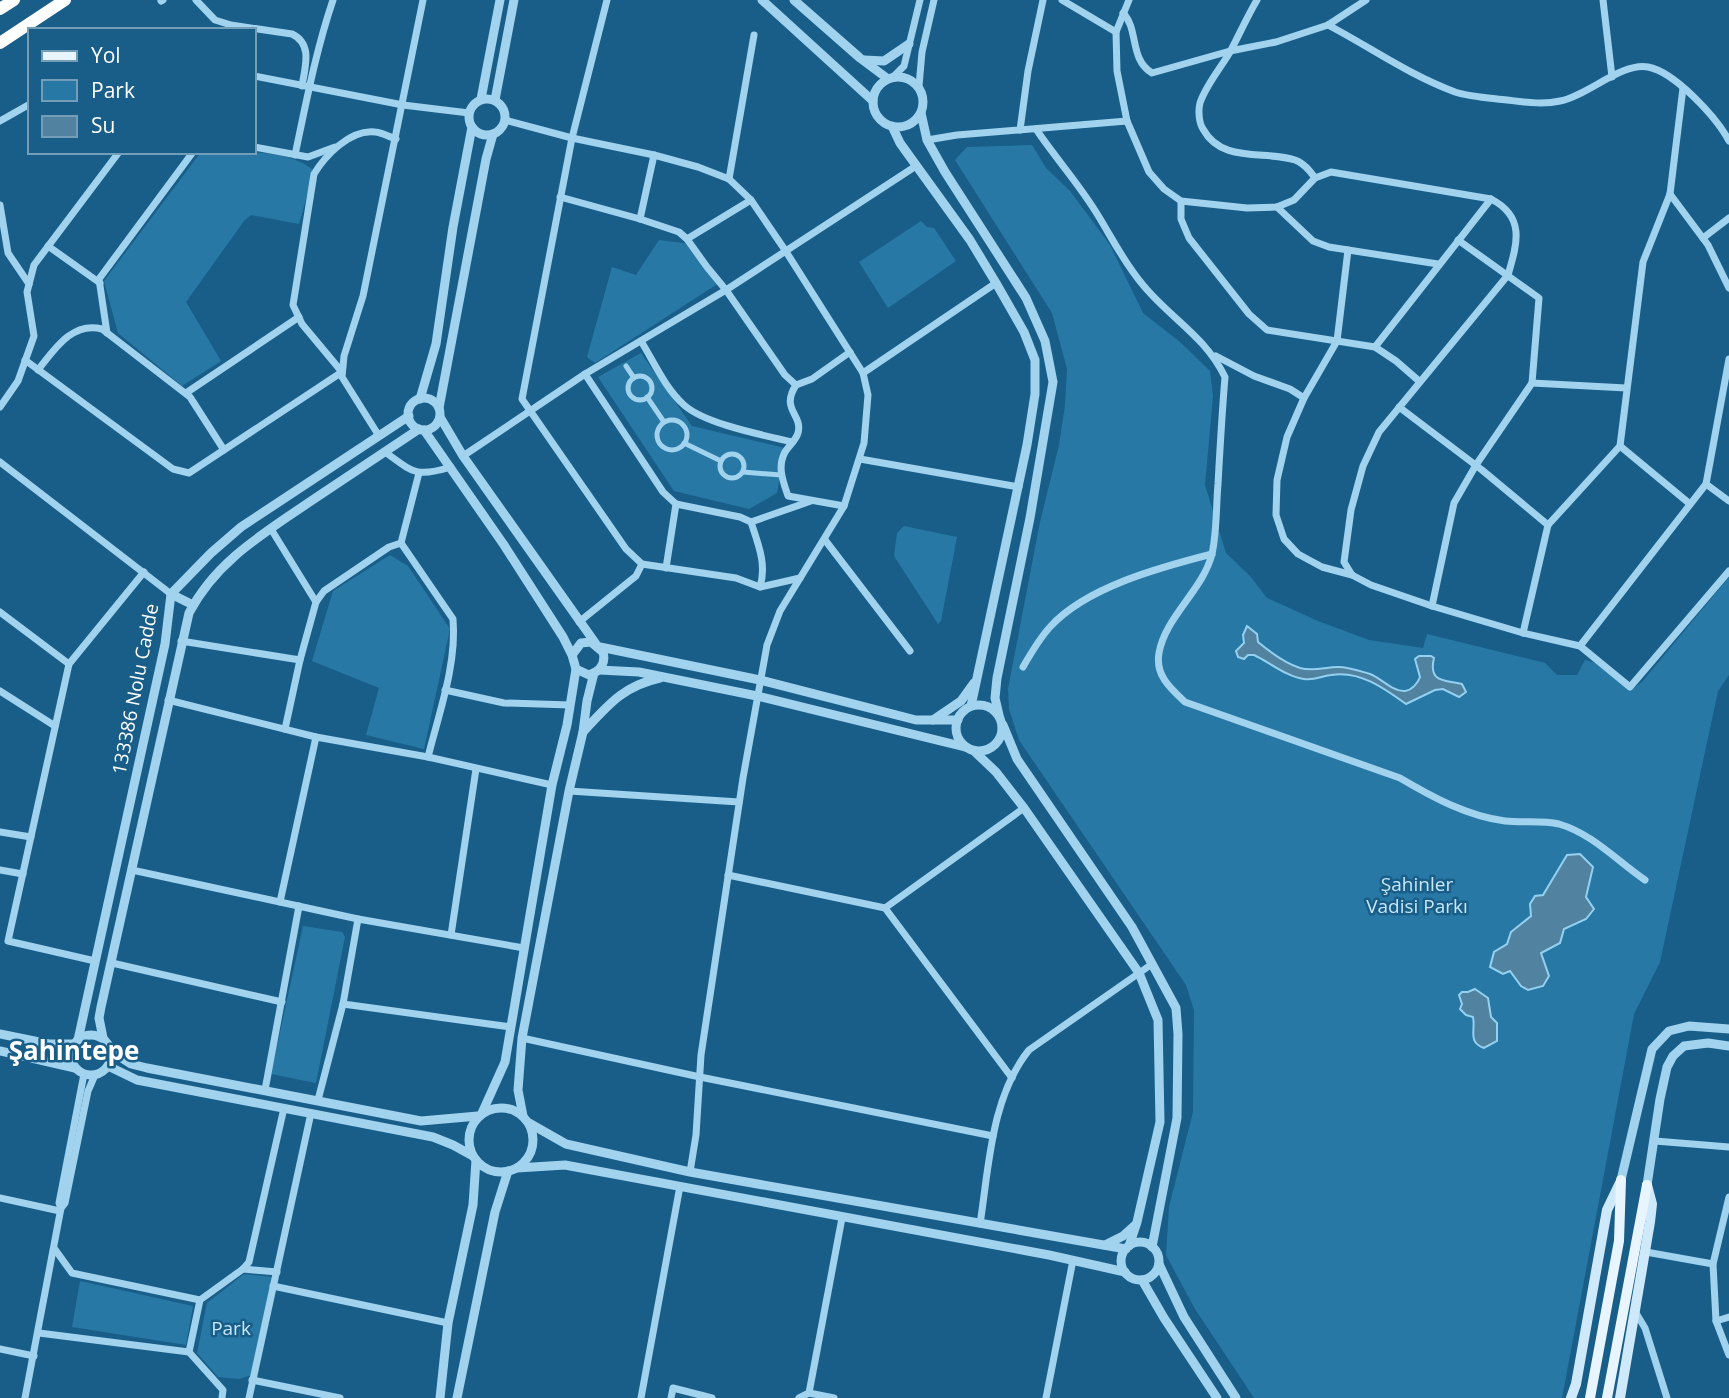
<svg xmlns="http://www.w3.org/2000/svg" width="1729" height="1398" font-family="'Open Sans',sans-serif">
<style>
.green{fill:#2878a6}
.water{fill:#5183a1;stroke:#94d0f0;stroke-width:2}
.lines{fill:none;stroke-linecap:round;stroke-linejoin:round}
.pedestrian{stroke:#a1d2ee;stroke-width:5}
.minor{stroke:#a1d2ee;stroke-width:7}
.tertiary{stroke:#a1d2ee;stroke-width:9}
.secondary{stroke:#cee9fa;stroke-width:10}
.primary{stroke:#e8f5ff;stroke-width:10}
.motorway{stroke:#fff;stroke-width:12}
.labels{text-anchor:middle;stroke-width:5;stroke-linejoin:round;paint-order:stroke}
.street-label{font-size:19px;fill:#fff;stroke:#185e89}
.park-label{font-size:19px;fill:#c7e7fa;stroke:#185e89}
.district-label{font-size:26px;font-weight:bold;fill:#fff;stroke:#185e89}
</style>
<rect width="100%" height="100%" fill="#185e89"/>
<g class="green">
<polygon points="1032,145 1046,168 1070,191 1110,245 1143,313 1180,342 1210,371 1213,396 1205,485 1226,553 1250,576 1267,598 1318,621 1369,640 1423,648 1427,634 1545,663 1557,675 1577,675 1585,660 1596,663 1631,690 1642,682 1729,577 1729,675 1718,691 1660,962 1634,1014 1562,1398 1254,1398 1195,1309 1166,1255 1169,1207 1193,1112 1194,1010 1186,985 1019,740 1009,709 1008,689 1040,522 1059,445 1065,406 1067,369 1052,313 955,160 967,147"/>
<path d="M201,152C235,152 289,148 314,171L299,224L251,215L244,221L186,302L221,361L182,386L118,333L104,281Z"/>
<polygon points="921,221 927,227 934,228 956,261 888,308 859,262"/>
<polygon points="659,240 691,244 719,283 595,363 587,357 612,267 636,275"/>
<polygon points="641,353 692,426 785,448 777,493 749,509 674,491 598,377"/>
<polygon points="904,526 957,537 941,621 938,624 894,556 897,533"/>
<polygon points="390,555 408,566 450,629 424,749 366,735 379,688 312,661 333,591"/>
<polygon points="303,926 342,932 345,937 316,1083 271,1074"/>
<polygon points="244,1274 272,1277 252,1375 239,1379 218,1377 197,1353 207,1303"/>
<polygon points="80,1281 193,1306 186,1345 72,1327"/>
</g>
<g class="water">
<path d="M1247,626L1257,634L1258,642C1270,652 1285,663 1300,668C1313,672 1325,667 1338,667C1349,667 1360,671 1370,674C1381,678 1393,692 1405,691C1412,690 1418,683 1420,677L1415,659L1419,656H1431L1434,658C1428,683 1445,680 1462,684L1466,692L1459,697L1443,689L1435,690L1406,704C1384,688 1359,670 1331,675C1321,676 1314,681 1304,679C1287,677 1269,662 1254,655H1248L1244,659L1238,657L1236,651L1244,643L1243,635Z"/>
<polygon points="1580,854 1593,867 1586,897 1594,909 1586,919 1564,929 1560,943 1541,953 1549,976 1543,986 1528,990 1521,986 1510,971 1503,974 1490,967 1494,952 1507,944 1511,932 1531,916 1530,904 1535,896 1543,895 1567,855"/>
<path d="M1475,989L1488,998L1491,1017L1497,1023V1041L1484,1048C1467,1042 1476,1030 1473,1017L1466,1015L1460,1009L1462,1004L1459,995L1462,992H1468Z"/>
</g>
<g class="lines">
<g class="pedestrian">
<polyline points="626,366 634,378"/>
<circle cx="640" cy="388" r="12"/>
<polyline points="647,397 664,422"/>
<circle cx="672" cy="435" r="15"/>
<polyline points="684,443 721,461"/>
<circle cx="732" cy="466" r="12"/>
<polyline points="743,472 781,475"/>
</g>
<g class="minor">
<path d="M196,0L215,20L231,25L292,34C313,44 305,67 302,86"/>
<polyline points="607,0 572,138 522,399 626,549 642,564 736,578 760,587 800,578"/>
<polyline points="1062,0 1116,32"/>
<path d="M1129,0L1116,32L1117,71L1127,121L1149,172L1164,189L1181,201L1247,208L1277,207L1294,200L1315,178L1331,172L1491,199C1526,217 1517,244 1508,275L1379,432L1363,466L1351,510L1344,562L1352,575L1371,585L1432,606L1523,633L1580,646L1706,484L1729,359"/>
<path d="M1257,0C1247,17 1239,35 1230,52C1220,69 1206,85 1200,103C1198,111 1199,123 1203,129C1222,164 1265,150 1295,160C1304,163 1310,171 1315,178"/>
<polyline points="1603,0 1612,77"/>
<polyline points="161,1 163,0"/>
<path d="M1123,13C1139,29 1129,59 1152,73L1230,51L1276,42L1328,25L1366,0"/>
<path d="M1328,25C1370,47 1409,75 1455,92C1470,97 1490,98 1507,100C1524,102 1543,105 1560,101C1587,96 1622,62 1648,67C1675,72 1717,118 1729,141"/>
<polyline points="254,76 403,105 469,113"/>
<polyline points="893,77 904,66 920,0"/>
<polyline points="919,86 922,52 934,0"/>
<polyline points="505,120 572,138 654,155 698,167 729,179 751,200 785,250 863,373 868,395 864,443 844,506 780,611 767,645 743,778 701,1055 696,1135 690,1172"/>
<polyline points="0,121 30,104"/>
<path d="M1036,129C1056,159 1081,186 1099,217C1113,240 1125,264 1143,285C1171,319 1205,336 1225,377C1222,413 1220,448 1218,484C1216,507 1217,531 1212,554C1203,590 1165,617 1159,653C1155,675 1170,688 1185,702L1400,778C1432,797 1467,816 1505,821C1522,823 1542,820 1559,824C1593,834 1617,861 1645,880"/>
<polyline points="1020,130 1028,71 1043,0"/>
<polyline points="927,140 957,135 1127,121"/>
<polyline points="254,147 308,157 335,147"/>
<path d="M295,155C306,103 316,50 333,0"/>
<polyline points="729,179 754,35"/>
<polyline points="1670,194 1708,245 1729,288"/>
<polyline points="560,197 640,219 679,232 687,239 707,267 726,290 785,375 796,385 812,379 850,352"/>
<polyline points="1181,201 1181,219 1189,238 1249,314 1267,330 1375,347 1396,361 1419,381"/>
<polyline points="0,205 8,253 29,284"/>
<polyline points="1277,207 1313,241 1329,247 1438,264"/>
<polyline points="640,219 654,155"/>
<polyline points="1703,238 1729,218"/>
<polyline points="687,239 751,200"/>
<polyline points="48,246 100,283"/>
<polyline points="1348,250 1337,341 1304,398 1287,437 1277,480 1276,515 1284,539 1298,554 1322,567 1352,575"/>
<polyline points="107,333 99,279 193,152"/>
<path d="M641,341C654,362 665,388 684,405C705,424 763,435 792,442"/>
<polyline points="1375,347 1491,199"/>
<polyline points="1216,356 1254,376 1290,389 1304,398"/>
<path d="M25,360L173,469L189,473L342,372L302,324L293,305L314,174C325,156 350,129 375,132C381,132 389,137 396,139"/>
<path d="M38,370C54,350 72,321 102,329L190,397L224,450"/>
<polyline points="863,373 996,283"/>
<path d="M585,374L663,492L676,504L740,517L751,522C758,544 767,564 760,587"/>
<polyline points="1532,383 1626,388"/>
<path d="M796,385C780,410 803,414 798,433C796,440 789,446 785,452C777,467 783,481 788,496L844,506"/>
<polyline points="186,393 299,317"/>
<polyline points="0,407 18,381 34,336 27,292 34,265 119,152"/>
<polyline points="1399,407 1482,470 1548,525"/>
<polyline points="379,436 342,377 344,356 363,296 423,0"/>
<polyline points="1620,446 1690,504"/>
<path d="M385,452C413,472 415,478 451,467"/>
<polyline points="463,456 585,374 726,290 916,166"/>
<polyline points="860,459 1019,487"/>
<polyline points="0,462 171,594"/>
<polyline points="1706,484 1729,501"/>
<polyline points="751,522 811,501"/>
<polyline points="271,529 316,602"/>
<polyline points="825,540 910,651"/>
<polyline points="401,543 419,473"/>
<polyline points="666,568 676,504"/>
<polyline points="1432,606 1454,503 1476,465 1532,383 1539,298 1458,240"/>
<polyline points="0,612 69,664 144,572"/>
<polyline points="579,622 636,576 642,564"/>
<polyline points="1523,633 1548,525 1620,446 1643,262 1670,194 1683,88"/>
<polyline points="181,641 300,660"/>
<polyline points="1580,646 1630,687 1729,571"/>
<polyline points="69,664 8,941 95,961"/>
<path d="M1023,667C1031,653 1039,639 1050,627C1086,587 1161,567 1212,554"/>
<polyline points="445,690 504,703 570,705"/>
<polyline points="0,691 55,726"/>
<polyline points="168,700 316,737 428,757 552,785"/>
<path d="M285,729L300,660L316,602L324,591L389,547L401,543L453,619C457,664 439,713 428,757"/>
<polyline points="569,791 739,802"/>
<polyline points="0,832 31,837"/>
<polyline points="0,870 23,874"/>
<polyline points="132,870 358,919"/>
<polyline points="728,875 885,908 1012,1078"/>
<polyline points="280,902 316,737"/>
<polyline points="885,908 1024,808"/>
<polyline points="451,935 476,769"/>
<polyline points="112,963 282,1002"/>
<polyline points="343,1004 511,1027"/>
<polyline points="522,1038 700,1077 993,1136"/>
<polyline points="265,1090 299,906"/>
<polyline points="318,1100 343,1004 358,919 524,948"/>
<polyline points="1655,1141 1729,1147"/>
<polyline points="1729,1197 1713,1264 1716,1321 1729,1355"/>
<polyline points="0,1198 60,1211"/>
<polyline points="61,1208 65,1203 88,1091 95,1075"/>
<path d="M980,1224C989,1167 991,1097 1029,1050L1152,964"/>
<polyline points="54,1248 72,1273 200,1300"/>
<polyline points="1646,1252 1713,1264"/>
<polyline points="243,1269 277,1272"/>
<polyline points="273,1286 448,1323"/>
<polyline points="1636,1313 1645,1328 1667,1398"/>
<polyline points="1716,1321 1729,1317"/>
<polyline points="39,1333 189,1352 223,1390 222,1398"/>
<polyline points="0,1349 34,1356"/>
<polyline points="189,1352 200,1300 243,1269 249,1262 284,1108"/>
<polyline points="252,1380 340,1398"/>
<polyline points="809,1393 842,1218"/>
<polyline points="25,1398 61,1208 59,1203 84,1074"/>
<polyline points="249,1398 311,1113"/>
<polyline points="641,1398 680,1186"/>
<polyline points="671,1398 673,1388 712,1398"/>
<polyline points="799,1398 809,1393 834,1398"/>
<polyline points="1046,1398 1073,1260"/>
</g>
<g class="tertiary">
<polyline points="762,0 873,101"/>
<polyline points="794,0 860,58 888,79"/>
<polyline points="864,60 884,61 909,44"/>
<circle cx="898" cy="102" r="25"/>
<circle cx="487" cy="117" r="18"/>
<polyline points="481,99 500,0"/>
<polyline points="495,100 514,0"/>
<polyline points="921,113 927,140 945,172 1026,298 1045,341 1053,382 1030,518 997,678 995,698 999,715"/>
<polyline points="892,126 900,143 970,240 996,283 1024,332 1035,360 1035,394 1027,445 971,706"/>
<circle cx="424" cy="414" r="16"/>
<polyline points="420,399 436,344 453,227 472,127"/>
<polyline points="439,408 486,159 493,134"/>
<polyline points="440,417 463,456 596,644"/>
<path d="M424,430L504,545L563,637L572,655L576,669L589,675C601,671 606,663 603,652L591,642L581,643L572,655"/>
<polyline points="171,594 193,605"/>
<polyline points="600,647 760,680 916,720 958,720"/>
<polyline points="599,670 639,672 757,696 965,747"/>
<circle cx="979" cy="728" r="23"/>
<polyline points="933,720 961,701 974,683"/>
<polyline points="1003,725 1017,759 1132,927 1176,1008 1178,1034 1177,1118 1152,1247"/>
<path d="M583,732C608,705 623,686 660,678"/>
<polyline points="974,751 996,772 1024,808 1139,973 1158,1020 1160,1122 1137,1222 1129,1246"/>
<polyline points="0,1034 49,1044 74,1044"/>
<circle cx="91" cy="1055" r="20"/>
<path d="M103,1038L99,1018L101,1007L189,613C216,561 263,534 311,501C347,477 383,453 419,429"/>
<polyline points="78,1040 165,644 171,594 211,553 241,527 409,416"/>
<polyline points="0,1051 75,1068"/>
<polyline points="111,1051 131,1064 147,1068 421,1121 478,1116"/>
<polyline points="108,1066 137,1080 433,1137 453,1145 473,1156"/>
<circle cx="501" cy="1140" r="32"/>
<polyline points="482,1113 505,1062 552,785 567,725 576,669"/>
<polyline points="523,1116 518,1090 522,1038 569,791 583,732 587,701 594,673"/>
<polyline points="529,1123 566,1144 690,1172 1126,1249"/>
<polyline points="517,1168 565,1165 1049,1255 1125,1272"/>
<polyline points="1621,1180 1652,1049 1669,1031 1689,1026 1729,1029"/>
<polyline points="1647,1185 1660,1099 1667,1067 1673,1056 1684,1046 1708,1043 1729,1046"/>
<circle cx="1140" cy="1261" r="19"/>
<polyline points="1105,1245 1123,1236 1134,1226"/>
<polyline points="1159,1264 1184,1317 1236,1398"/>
<polyline points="1142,1280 1164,1318 1217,1398"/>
<polyline points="440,1398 448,1323 473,1205 476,1160"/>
<polyline points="457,1398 495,1212 508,1171"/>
</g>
<g class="secondary">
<polyline points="1571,1398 1576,1384 1607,1210 1620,1183"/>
<polyline points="1620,1398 1650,1222 1652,1204 1647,1185"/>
</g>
<g class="primary">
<polyline points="1590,1398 1619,1241 1621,1180"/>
<polyline points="1607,1398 1647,1185"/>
</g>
<g class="motorway">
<polyline points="0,9 14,0"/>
<polyline points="0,43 65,0"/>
</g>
</g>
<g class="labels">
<g class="street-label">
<text transform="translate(135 689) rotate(-79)" y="7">133386 Nolu Cadde</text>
</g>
<g class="park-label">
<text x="1417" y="891">Şahinler<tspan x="1417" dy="22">Vadisi Parkı</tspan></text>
<text x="231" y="1335">Park</text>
</g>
<g class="district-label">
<text x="74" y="1060">Şahintepe</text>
</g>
</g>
<rect x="28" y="28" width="228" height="126" fill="#185e89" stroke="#749eb8" stroke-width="2"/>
<rect x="42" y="51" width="35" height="10" fill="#e8f5ff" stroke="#749eb8" stroke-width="2"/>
<text x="91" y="63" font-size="21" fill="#ffffff">Yol</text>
<rect x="42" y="80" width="35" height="21" fill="#2878a6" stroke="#749eb8" stroke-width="2"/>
<text x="91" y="98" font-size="21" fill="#ffffff">Park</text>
<rect x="42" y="116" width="35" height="21" fill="#5183a1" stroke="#749eb8" stroke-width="2"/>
<text x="91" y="133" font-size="21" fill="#ffffff">Su</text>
</svg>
